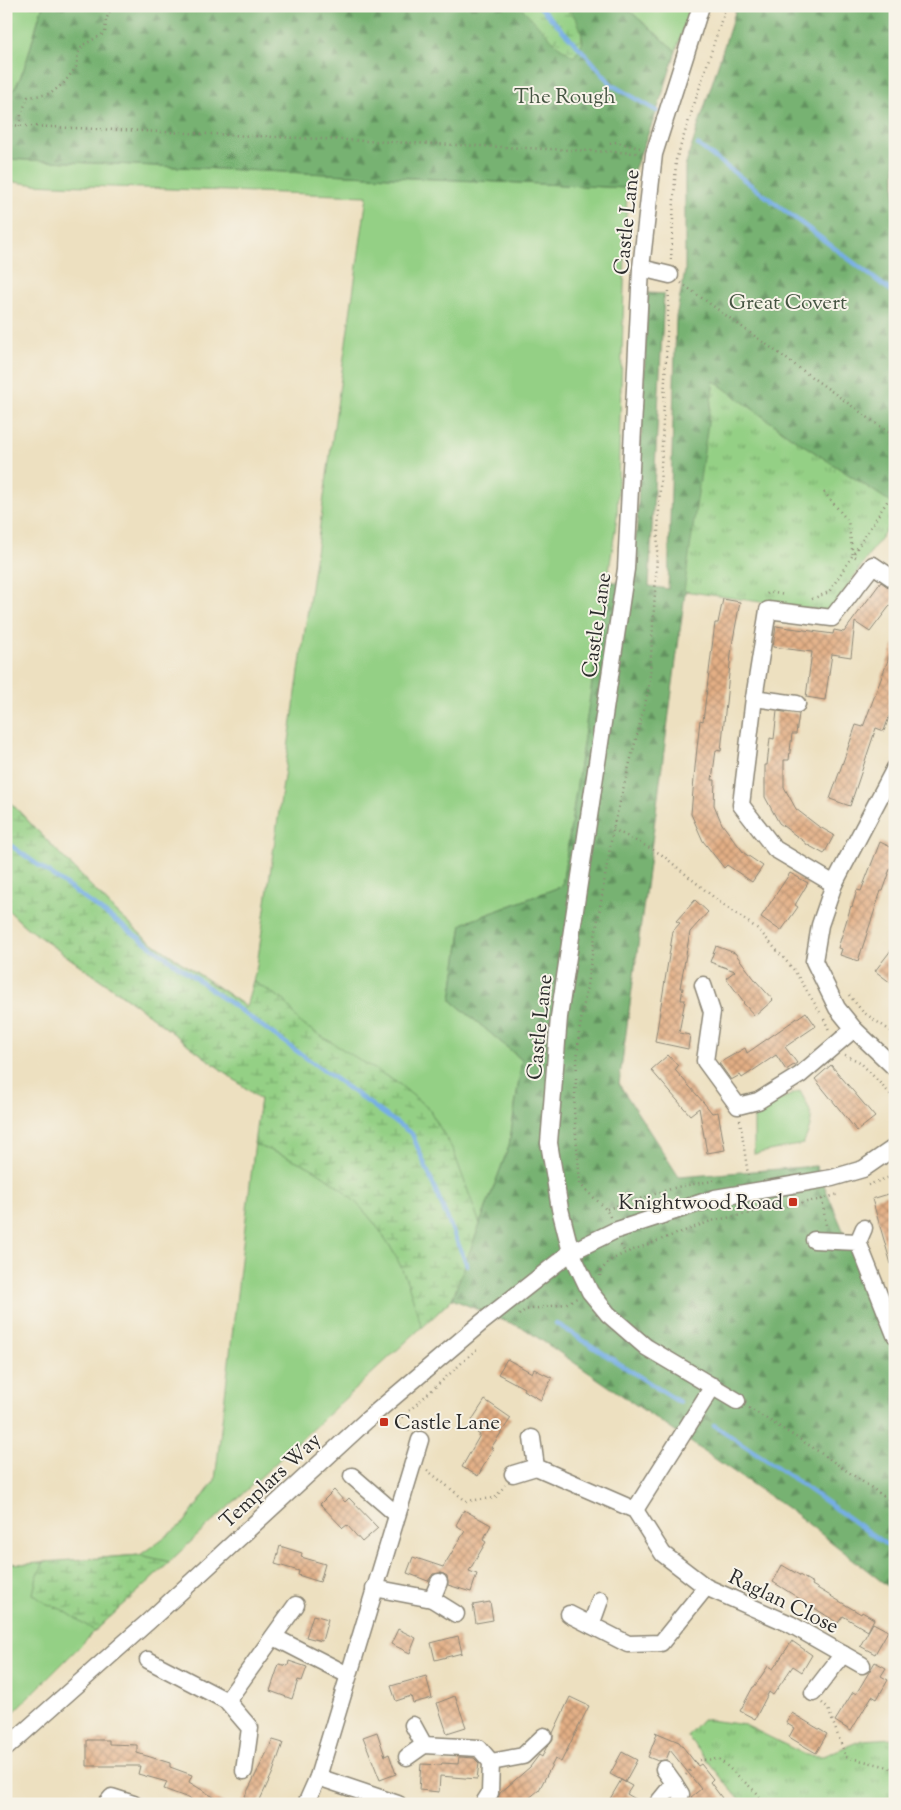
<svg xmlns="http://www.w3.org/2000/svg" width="901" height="1810" font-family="'Sorts Mill Goudy',serif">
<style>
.green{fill:#94d085;stroke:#607e58}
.forest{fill:url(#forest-firs);stroke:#516e4e}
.wetland{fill:url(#wetland-marsh);stroke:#607e58}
.park{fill:url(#park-tufts);stroke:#607e58}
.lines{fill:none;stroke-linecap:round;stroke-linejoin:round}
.stream{stroke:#76aee5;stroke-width:4.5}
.building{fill:url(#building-cross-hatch)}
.minor-casing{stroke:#8c8676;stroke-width:19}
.path{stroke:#8c8676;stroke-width:2.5;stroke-dasharray:1 4;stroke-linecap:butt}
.minor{stroke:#fff;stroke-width:16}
.poi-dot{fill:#c8321e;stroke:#f7f3e8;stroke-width:2}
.labels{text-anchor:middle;stroke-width:4;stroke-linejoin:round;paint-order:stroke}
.park-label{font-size:21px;fill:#455442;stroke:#f7f3e8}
.street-label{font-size:21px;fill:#2b2b2b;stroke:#f7f3e8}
.poi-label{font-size:21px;fill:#2b2b2b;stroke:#f7f3e8;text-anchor:end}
</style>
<defs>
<pattern id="forest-firs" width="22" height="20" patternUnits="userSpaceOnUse" patternTransform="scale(1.25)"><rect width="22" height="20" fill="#77b272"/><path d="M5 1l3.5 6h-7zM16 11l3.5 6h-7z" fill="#62915e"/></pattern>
<pattern id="wetland-marsh" width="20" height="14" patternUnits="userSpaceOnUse" patternTransform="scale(1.25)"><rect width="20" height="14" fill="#94d085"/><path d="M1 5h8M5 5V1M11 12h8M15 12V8" fill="none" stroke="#79a96d"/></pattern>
<pattern id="park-tufts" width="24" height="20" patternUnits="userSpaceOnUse" patternTransform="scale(1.25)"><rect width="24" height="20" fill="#94d085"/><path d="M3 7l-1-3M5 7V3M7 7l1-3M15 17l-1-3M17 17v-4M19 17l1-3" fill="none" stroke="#79a96d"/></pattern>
<pattern id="building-cross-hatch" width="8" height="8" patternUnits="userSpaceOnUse" patternTransform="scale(1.25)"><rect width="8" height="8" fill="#e3af85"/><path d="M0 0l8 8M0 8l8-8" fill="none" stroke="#b88f6d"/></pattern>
</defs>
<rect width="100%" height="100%" fill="#f7f3e8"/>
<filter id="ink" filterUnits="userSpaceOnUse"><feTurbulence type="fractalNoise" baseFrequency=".02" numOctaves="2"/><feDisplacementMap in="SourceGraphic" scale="10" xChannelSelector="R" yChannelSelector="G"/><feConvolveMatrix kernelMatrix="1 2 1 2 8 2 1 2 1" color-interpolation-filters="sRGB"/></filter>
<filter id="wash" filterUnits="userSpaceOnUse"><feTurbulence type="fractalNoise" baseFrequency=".0096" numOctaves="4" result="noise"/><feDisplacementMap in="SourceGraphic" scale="20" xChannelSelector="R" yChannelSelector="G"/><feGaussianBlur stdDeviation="1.12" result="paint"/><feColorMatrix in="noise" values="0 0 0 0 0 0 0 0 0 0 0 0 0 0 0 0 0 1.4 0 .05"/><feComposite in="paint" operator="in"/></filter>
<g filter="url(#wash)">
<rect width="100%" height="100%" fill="#ede0c0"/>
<g class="green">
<path d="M6,6H43C31,37 28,76 6,100Z"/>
<polygon points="624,6 691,6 676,51"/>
<polygon points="6,159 627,188 617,517 562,886 462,924 451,1000 522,1060 509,1146 452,1299 95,1631 6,1720 6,1563 27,1564 140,1555 184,1523 215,1480 260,1099 132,1002 27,928 6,908 6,798 114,910 144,937 247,1007 257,965 367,196 30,184 6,181"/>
<path d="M800,1091C813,1115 815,1118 803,1144L754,1154V1111Z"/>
</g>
<g class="forest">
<path d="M43,6H624L676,51L657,111L627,188L6,159V100C28,76 31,37 43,6Z"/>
<path d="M737,6H895V505L791,437L714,381C681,615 652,850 619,1084L679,1177L816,1166L895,1354V1592L797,1515L525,1329L452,1299L509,1146L522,1060L451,1000L462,924L562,886L607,581L631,584L637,525L648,293L664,294L649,586L668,589L676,317L685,271V167Z"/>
</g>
<g class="wetland">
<path d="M520,6L566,7C579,20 580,25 583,42L574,57L558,46Z"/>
<path d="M6,798L114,910L144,937L246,1007L253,981L285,1001L300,1023L399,1084L429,1109L453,1150L480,1224L452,1299L422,1328C417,1314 414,1301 409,1287C393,1240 360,1199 318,1172C299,1160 275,1153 254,1144L260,1099L132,1002L27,928L6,908Z"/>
<polygon points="140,1555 170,1562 95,1631 63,1610 45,1603 33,1594 37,1577 44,1562"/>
</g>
<g class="park">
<polygon points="714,381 791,437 895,505 895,517 830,612 684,591"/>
<polygon points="702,1719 745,1725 806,1755 823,1756 862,1740 895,1738 895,1804 743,1804 687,1736"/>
</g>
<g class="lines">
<g class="stream">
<polyline points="539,6 589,58 612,85 657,111"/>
<polyline points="698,145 895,294"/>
<polyline points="6,842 412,1134 467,1265"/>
<polyline points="556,1323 679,1402"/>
<polyline points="714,1425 774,1465 895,1551"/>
</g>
</g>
<g id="blocks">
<g class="building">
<polygon points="881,582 895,592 895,599 870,632 855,622 851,657 832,654 825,700 806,697 812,652 773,647 776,626 833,634 834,630 844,632"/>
<polygon points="723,599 740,602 732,645 721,751 716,750 712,780 715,780 714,805 722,824 744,853 763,866 752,882 727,865 724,868 703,841 691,814 695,767 700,720 703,721 715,623 718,623"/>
<polygon points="894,644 895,710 892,709 884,731 876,728 850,806 830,799 856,725 863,727"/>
<polygon points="777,711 799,714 796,734 792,734 789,760 784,760 784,787 796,809 818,826 834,835 824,854 806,844 806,843 779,823 765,797 765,765 767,765 770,738 774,739"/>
<polygon points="880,842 895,849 895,859 888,874 889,874 883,891 881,891 858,961 840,955 842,949 838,948 851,906 852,907 857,890 861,891"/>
<polygon points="790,873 808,883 795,905 798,907 781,931 761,917"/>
<polygon points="695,900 708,912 690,932 680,988 683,988 681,1000 685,1000 679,1033 690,1035 688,1049 655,1042 673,931 680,923 676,921"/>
<polygon points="895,945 895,986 875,971"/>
<polygon points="716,946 735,953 756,981 773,1000 755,1016 743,1003 744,1002 726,978 735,971 710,962"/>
<polygon points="806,1012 816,1026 785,1047 797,1063 786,1070 776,1055 742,1078 740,1075 731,1080 719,1063 745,1048 747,1053"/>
<polygon points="668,1055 678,1066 675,1070 704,1103 712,1113 718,1112 725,1150 707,1153 699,1108 690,1115 651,1070"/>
<polygon points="831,1065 875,1117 857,1131 815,1079"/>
<polygon points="892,1193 895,1202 895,1264 891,1264 872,1199"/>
<polygon points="507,1359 532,1373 534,1369 552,1378 541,1400 523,1390 524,1388 498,1374"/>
<polygon points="485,1400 511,1418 491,1448 493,1449 478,1476 462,1467 480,1435 477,1433 481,1426 472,1420"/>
<polygon points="334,1490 345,1502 349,1498 378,1528 362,1542 347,1525 343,1528 320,1504"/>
<polygon points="464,1510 491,1525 483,1540 486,1542 469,1571 477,1574 471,1592 448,1585 447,1576 442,1573 433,1574 428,1581 407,1573 413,1557 443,1567 465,1531 456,1525"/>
<polygon points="280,1546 302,1553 301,1557 325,1564 320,1582 298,1575 299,1571 275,1564"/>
<polygon points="782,1565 813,1583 812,1585 861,1614 862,1612 874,1619 868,1631 843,1616 838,1623 773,1582"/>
<polygon points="490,1602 493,1620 476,1623 473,1605"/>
<polygon points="313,1615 328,1619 322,1641 306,1637"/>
<polygon points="873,1623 888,1631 875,1654 860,1646"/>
<polygon points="398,1629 416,1638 410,1653 391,1644"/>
<polygon points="458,1636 462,1653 435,1660 431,1643"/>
<polygon points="792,1641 812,1655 802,1672 793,1666 773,1695 769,1692 755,1719 740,1711 753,1687 754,1687 768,1666 773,1669"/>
<polygon points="289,1661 307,1667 302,1681 298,1680 292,1699 270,1691 279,1664 288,1666"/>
<polygon points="875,1662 886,1668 881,1676 888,1680 877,1699 872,1696 851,1731 835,1721 853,1692 856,1694"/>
<polygon points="426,1676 432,1698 413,1703 411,1696 396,1701 391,1686"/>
<polygon points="455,1696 466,1727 447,1733 437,1703"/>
<polygon points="570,1697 589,1706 561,1762 555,1759 539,1790 522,1804 495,1804 500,1793 530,1767 539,1755 542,1757 546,1748 553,1739 553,1733"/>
<polygon points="792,1713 827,1734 816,1753 789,1737 794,1728 786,1723"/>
<polygon points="377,1732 385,1756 389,1754 396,1774 380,1780 363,1737"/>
<polygon points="655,1732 679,1742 698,1766 701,1764 713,1779 710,1782 722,1798 714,1804 696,1804 691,1797 701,1789 670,1750 666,1760 658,1761 648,1757 657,1734"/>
<polygon points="87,1740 109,1740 109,1744 137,1745 137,1753 170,1763 170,1767 192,1775 189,1782 225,1804 189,1804 191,1799 164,1789 167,1782 138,1774 140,1766 87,1766"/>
<polygon points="273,1740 283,1743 273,1772 258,1804 241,1804"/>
<polygon points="622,1752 637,1760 625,1782 610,1774"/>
<polygon points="459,1757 474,1758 479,1763 477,1779 440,1776 439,1792 419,1790 421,1764 441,1765 442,1763 458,1764"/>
<polygon points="621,1780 632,1786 627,1794 644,1804 607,1804"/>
</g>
</g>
</g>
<g filter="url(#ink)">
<use href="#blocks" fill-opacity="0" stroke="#8c8676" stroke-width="1"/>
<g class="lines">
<g class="minor-casing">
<g id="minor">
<polyline points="701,6 654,154 641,268 626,569 559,1017 549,1143 560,1209 571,1252 590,1292 608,1314 646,1347 737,1401"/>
<polyline points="641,268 670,275"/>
<polyline points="754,698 797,704"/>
<polyline points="895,768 834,884 820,925 814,961 837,1008 854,1029 895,1068"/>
<polyline points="834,884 775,849 741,805 754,698 768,610 832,618 873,565 895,580"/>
<polyline points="703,985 712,1012 705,1061 738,1106 758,1101 800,1075 854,1029"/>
<polyline points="814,1240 858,1242 895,1335"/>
<polyline points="858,1242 864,1228"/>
<polyline points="532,1438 536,1467 635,1510 663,1554 706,1587 790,1624 862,1665"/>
<polyline points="513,1474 536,1467"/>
<polyline points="352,1476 396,1514"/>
<polyline points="635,1510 713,1386"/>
<polyline points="374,1588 432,1599 439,1582"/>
<polyline points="432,1599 456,1614"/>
<polyline points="569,1614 628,1644 661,1643 706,1587"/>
<polyline points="591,1625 600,1600"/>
<polyline points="274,1637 348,1675"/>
<polyline points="148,1660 227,1701 250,1728 244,1771"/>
<polyline points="813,1693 843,1654"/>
<polyline points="227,1701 296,1605"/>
<polyline points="413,1725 424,1745 479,1748 491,1762 490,1793 483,1804"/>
<polyline points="6,1748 149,1621 368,1419 481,1323 571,1252 614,1231 715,1198 832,1178 863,1169 895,1147"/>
<polyline points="407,1757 424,1745"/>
<polyline points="491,1762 523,1756 544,1736"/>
<polyline points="664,1769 674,1783"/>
<polyline points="318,1777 398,1804"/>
<polyline points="106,1804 112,1797 134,1804"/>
<polyline points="306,1804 318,1777 420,1440"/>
<polyline points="657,1804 674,1783 681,1794"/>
</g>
</g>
<g class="path">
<polyline points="6,125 638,153"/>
<polyline points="20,126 21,115 28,97 50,94 64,83 76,67 78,54 83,45 105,33 106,20 112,6"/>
<polyline points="610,143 616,142 640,148"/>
<polyline points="671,260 676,160 726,6"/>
<polyline points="681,283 895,437"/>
<polyline points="824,492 848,521 853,556 858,558"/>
<polyline points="767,594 769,592 785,595"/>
<polyline points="812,599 829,592 888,500 895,494"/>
<polyline points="613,829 661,854 722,904 758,929 794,970 820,1012"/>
<polyline points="849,995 863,1012 895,1034"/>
<polyline points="824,1019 829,1030"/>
<polyline points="845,1055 860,1062 892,1096 895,1093"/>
<polyline points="740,1120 748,1175"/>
<polyline points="868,1185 895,1175"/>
<polyline points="822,1199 826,1225"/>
<polyline points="607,1209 677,1187 718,1180"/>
<path d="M610,1217C605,1203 588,1196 580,1183L574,1110L579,1033L613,829L649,688L656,576L669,291"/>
<polyline points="621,1245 625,1253"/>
<polyline points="600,1276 600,1272 609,1261 625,1253 711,1221 822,1199 839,1194"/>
<polyline points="519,1315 525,1310 565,1304 577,1298"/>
<polyline points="749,1408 812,1447 895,1504"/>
<polyline points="409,1431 398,1421 478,1348"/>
<polyline points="427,1470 466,1501 495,1498 505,1485"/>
<polyline points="822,1703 828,1709 846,1757 889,1767 895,1771"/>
<polyline points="686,1775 699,1760 719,1759 757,1793 765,1804"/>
</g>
<use href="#minor" class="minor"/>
</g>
</g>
<g class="poi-dot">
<rect x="788" y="1197" width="10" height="10" rx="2.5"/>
<rect x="379" y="1417" width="10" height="10" rx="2.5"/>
</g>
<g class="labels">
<g class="park-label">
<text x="565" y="103">The Rough</text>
<text x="788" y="309">Great Covert</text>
</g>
<g class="street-label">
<text transform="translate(626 222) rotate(-84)" y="7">Castle Lane</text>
<text transform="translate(596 625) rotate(-82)" y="7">Castle Lane</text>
<text transform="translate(539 1027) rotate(-84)" y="7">Castle Lane</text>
<text transform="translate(270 1480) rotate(-43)" y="7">Templars Way</text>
<text transform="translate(784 1601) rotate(26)" y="7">Raglan Close</text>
</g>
<g class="poi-label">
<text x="783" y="1209">Knightwood Road</text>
<text x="394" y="1429" text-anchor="start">Castle Lane</text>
</g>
</g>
<rect width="901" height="1810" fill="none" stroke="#f7f3e8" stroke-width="25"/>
</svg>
